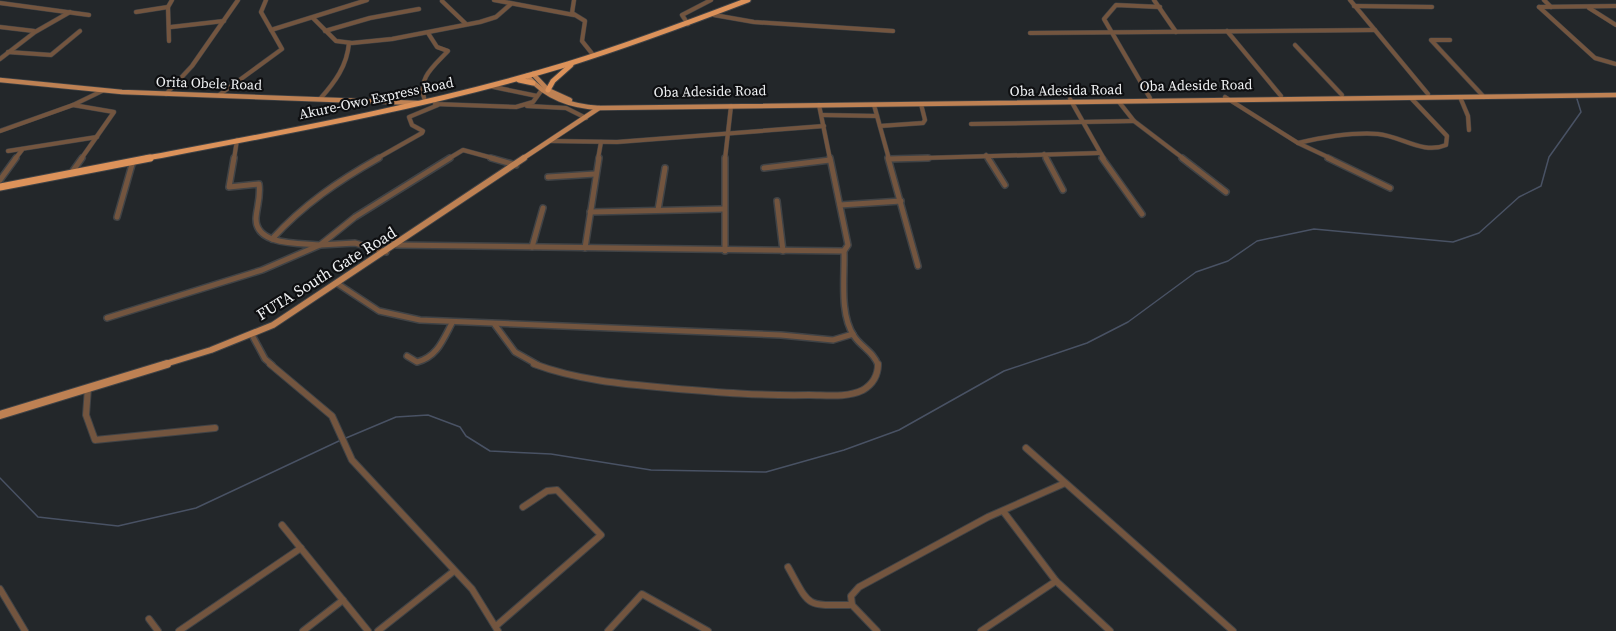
<svg xmlns="http://www.w3.org/2000/svg" width="1616" height="631" font-family="'Source Serif 4',serif">
<style>
.lines{fill:none;stroke-linecap:round;stroke-linejoin:round}
.stream{stroke:#495264;stroke-width:1.5}
.minor-far2-casing{stroke:#404346;stroke-width:5}
.minor-far1-casing{stroke:#404346;stroke-width:8}
.minor-casing{stroke:#404346;stroke-width:8}
.major-far2-casing{stroke:#404346;stroke-width:6}
.major-far1-casing{stroke:#404346;stroke-width:8}
.major-casing{stroke:#404346;stroke-width:10}
.highway-far1-casing{stroke:#404346;stroke-width:7}
.highway-casing{stroke:#404346;stroke-width:9}
.minor-far2{stroke:#73553f;stroke-width:4}
.minor-far1{stroke:#73553f;stroke-width:5}
.minor{stroke:#73553f;stroke-width:6}
.major-far2{stroke:#be8153;stroke-width:4.5}
.major-far1{stroke:#be8153;stroke-width:6}
.major{stroke:#be8153;stroke-width:8}
.highway-far1{stroke:#dc925a;stroke-width:5}
.highway{stroke:#dc925a;stroke-width:7}
.labels{text-anchor:middle;stroke-width:4.5;stroke-linejoin:round;paint-order:stroke}
.far-street-label{font-size:14px;fill:#f0f2f4;stroke:#0e0f11}
.street-label{font-size:16px;fill:#f0f2f4;stroke:#0e0f11}
</style>
<rect width="100%" height="100%" fill="#23272a"/>
<g class="lines">
<g class="stream">
<polyline points="346,438 396,417 428,415 460,427 466,436 490,451 551,454 651,470 766,472 844,450 899,430 1004,371 1087,343 1128,322 1196,272 1228,261 1257,241 1314,229 1453,242 1479,233 1519,197 1541,186 1549,157 1581,112 1577,99"/>
<polyline points="0,478 38,517 118,526 196,508 341,440"/>
</g>
<g class="minor-far2-casing">
<g id="minor-far2">
<polyline points="494,0 574,15"/>
<polyline points="574,0 572,13 585,21 582,41 594,56"/>
<polyline points="1154,0 1176,32"/>
<polyline points="1350,0 1428,94"/>
<polyline points="1544,0 1551,7"/>
<polyline points="442,1 466,24"/>
<polyline points="0,3 89,15"/>
<polyline points="1354,6 1432,7"/>
<polyline points="1539,7 1595,58 1616,64"/>
<polyline points="1539,7 1616,6"/>
<polyline points="1589,8 1616,25"/>
<polyline points="136,12 168,7"/>
<polyline points="714,15 754,22 893,31"/>
<polyline points="313,18 336,41 352,43 392,39 480,22 496,17 511,4"/>
<polyline points="688,24 682,15 711,0"/>
<polyline points="0,27 34,31"/>
<polyline points="171,27 224,21"/>
<polyline points="271,30 367,0"/>
<polyline points="325,31 370,18 419,9"/>
<polyline points="1227,31 1281,96"/>
<polyline points="1030,33 1375,30"/>
<polyline points="1450,40 1431,40 1484,97"/>
<polyline points="169,41 168,7 172,0"/>
<polyline points="1295,45 1342,95"/>
<polyline points="8,52 51,55 80,31"/>
<polyline points="0,59 35,32 70,12"/>
<polyline points="489,86 537,96"/>
<polyline points="166,94 192,66 238,0"/>
<polyline points="219,95 282,49 261,12 266,0"/>
<polyline points="1225,97 1298,143 1332,159"/>
<polyline points="1460,97 1468,116 1469,130"/>
<polyline points="1150,98 1104,19 1116,5 1160,7"/>
<path d="M320,99C335,82 347,66 349,43"/>
<polyline points="1070,99 1104,159"/>
<path d="M425,101C416,79 434,66 448,51L437,47L428,33"/>
<polyline points="1119,102 1134,121 1184,159"/>
<polyline points="435,104 516,107 533,102 541,91"/>
<polyline points="73,105 114,112 81,159"/>
<polyline points="819,105 830,159"/>
<polyline points="874,105 889,159"/>
<polyline points="527,106 566,108 586,118"/>
<polyline points="822,115 877,116"/>
<polyline points="971,124 1134,121"/>
<polyline points="880,126 923,123 925,120 921,104"/>
<polyline points="0,131 73,105 102,91"/>
<polyline points="551,141 617,142 824,126"/>
<path d="M1298,143C1324,137 1351,132 1378,134C1401,136 1423,155 1446,145L1447,136L1411,98"/>
<polyline points="8,151 97,137"/>
<polyline points="1044,154 1047,159"/>
<polyline points="986,155 989,159"/>
<polyline points="15,159 22,150"/>
<polyline points="234,159 237,140"/>
<polyline points="376,159 422,133 423,131 412,125 409,117 438,105"/>
<polyline points="448,159 463,150 496,159"/>
<polyline points="598,159 601,142"/>
<polyline points="725,159 731,106"/>
<polyline points="890,159 1099,153"/>
</g>
</g>
<g class="minor-far1-casing">
<g id="minor-far1">
<path d="M234,158L229,187L259,184C261,196 257,206 256,218C255,246 300,243 320,245L355,217L450,158"/>
<polyline points="491,158 516,165"/>
<polyline points="725,158 725,251"/>
<path d="M830,158L848,245L844,251C845,276 839,314 854,336C861,347 874,352 878,365"/>
<polyline points="888,158 918,266"/>
<polyline points="988,158 1005,185"/>
<polyline points="1046,158 1063,190"/>
<polyline points="1102,158 1142,214"/>
<polyline points="1182,158 1226,192"/>
<polyline points="1328,158 1390,188"/>
<polyline points="890,159 928,158"/>
<polyline points="764,168 830,160"/>
<polyline points="72,172 82,158"/>
<polyline points="548,177 595,174"/>
<polyline points="0,180 16,158"/>
<polyline points="777,201 783,251"/>
<polyline points="840,205 901,201"/>
<polyline points="658,210 665,168"/>
<polyline points="590,212 724,209"/>
<polyline points="117,217 133,161"/>
<path d="M272,239C303,205 338,181 379,158"/>
<polyline points="396,245 844,251"/>
<polyline points="532,247 543,208"/>
<polyline points="585,248 599,158"/>
<polyline points="338,284 379,311 420,320 781,335 833,340 853,334"/>
<polyline points="107,318 262,270 320,245 355,243 386,252"/>
<polyline points="495,325 515,352 538,365"/>
<polyline points="252,335 265,359 272,365"/>
<path d="M407,356L417,362C437,357 443,340 452,323"/>
</g>
</g>
<g class="minor-casing">
<g id="minor">
<polyline points="270,364 332,416 352,460 472,589 498,631"/>
<path d="M534,364C577,380 622,384 668,388C715,392 761,396 809,395C826,395 847,398 863,390C873,384 878,375 878,364"/>
<polyline points="88,388 86,415 95,440 215,428"/>
<polyline points="1026,448 1233,631"/>
<polyline points="1003,511 1056,581 1110,631"/>
<polyline points="282,525 368,631"/>
<path d="M788,567C811,608 804,605 852,605"/>
<polyline points="0,589 25,631"/>
<polyline points="149,619 158,631"/>
<polyline points="496,626 601,535 557,490 547,491 523,507"/>
<polyline points="179,631 301,548"/>
<polyline points="303,631 343,600"/>
<polyline points="378,631 454,571"/>
<polyline points="608,631 642,594 708,631"/>
<polyline points="877,631 852,605 851,596 859,587 988,517 1065,483"/>
<polyline points="981,631 1056,581"/>
</g>
</g>
<g class="major-far2-casing">
<g id="major-far2">
<polyline points="533,74 548,90 570,100"/>
<path d="M527,76C547,98 570,106 599,108L1616,95"/>
<polyline points="0,80 122,92 418,103"/>
<polyline points="522,159 599,108"/>
</g>
</g>
<g class="major-far1-casing">
<polyline id="major-far1" points="162,365 211,350 273,325 524,158"/>
</g>
<g class="major-casing">
<polyline id="major" points="0,415 167,364"/>
</g>
<g class="highway-far1-casing">
<g id="highway-far1">
<polyline points="519,80 533,83"/>
<polyline points="548,90 553,81 571,65"/>
<path d="M142,159C285,132 429,106 568,64C629,45 688,23 748,0"/>
</g>
</g>
<g class="highway-casing">
<polyline id="highway" points="0,187 150,158"/>
</g>
<use href="#minor-far2" class="minor-far2"/>
<use href="#minor-far1" class="minor-far1"/>
<use href="#minor" class="minor"/>
<use href="#major-far2" class="major-far2"/>
<use href="#major-far1" class="major-far1"/>
<use href="#major" class="major"/>
<use href="#highway-far1" class="highway-far1"/>
<use href="#highway" class="highway"/>
</g>
<g class="labels">
<g class="far-street-label">
<text transform="translate(209 83) rotate(2)" y="5">Orita Obele Road</text>
<text transform="translate(1196 85) rotate(-1)" y="5">Oba Adeside Road</text>
<text transform="translate(1066 90) rotate(-1)" y="5">Oba Adesida Road</text>
<text transform="translate(710 91) rotate(-1)" y="5">Oba Adeside Road</text>
<text transform="translate(376 98) rotate(-12)" y="5">Akure-Owo Express Road</text>
</g>
<g class="street-label">
<text transform="translate(326 273) rotate(-32)" y="6">FUTA South Gate Road</text>
</g>
</g>
</svg>
